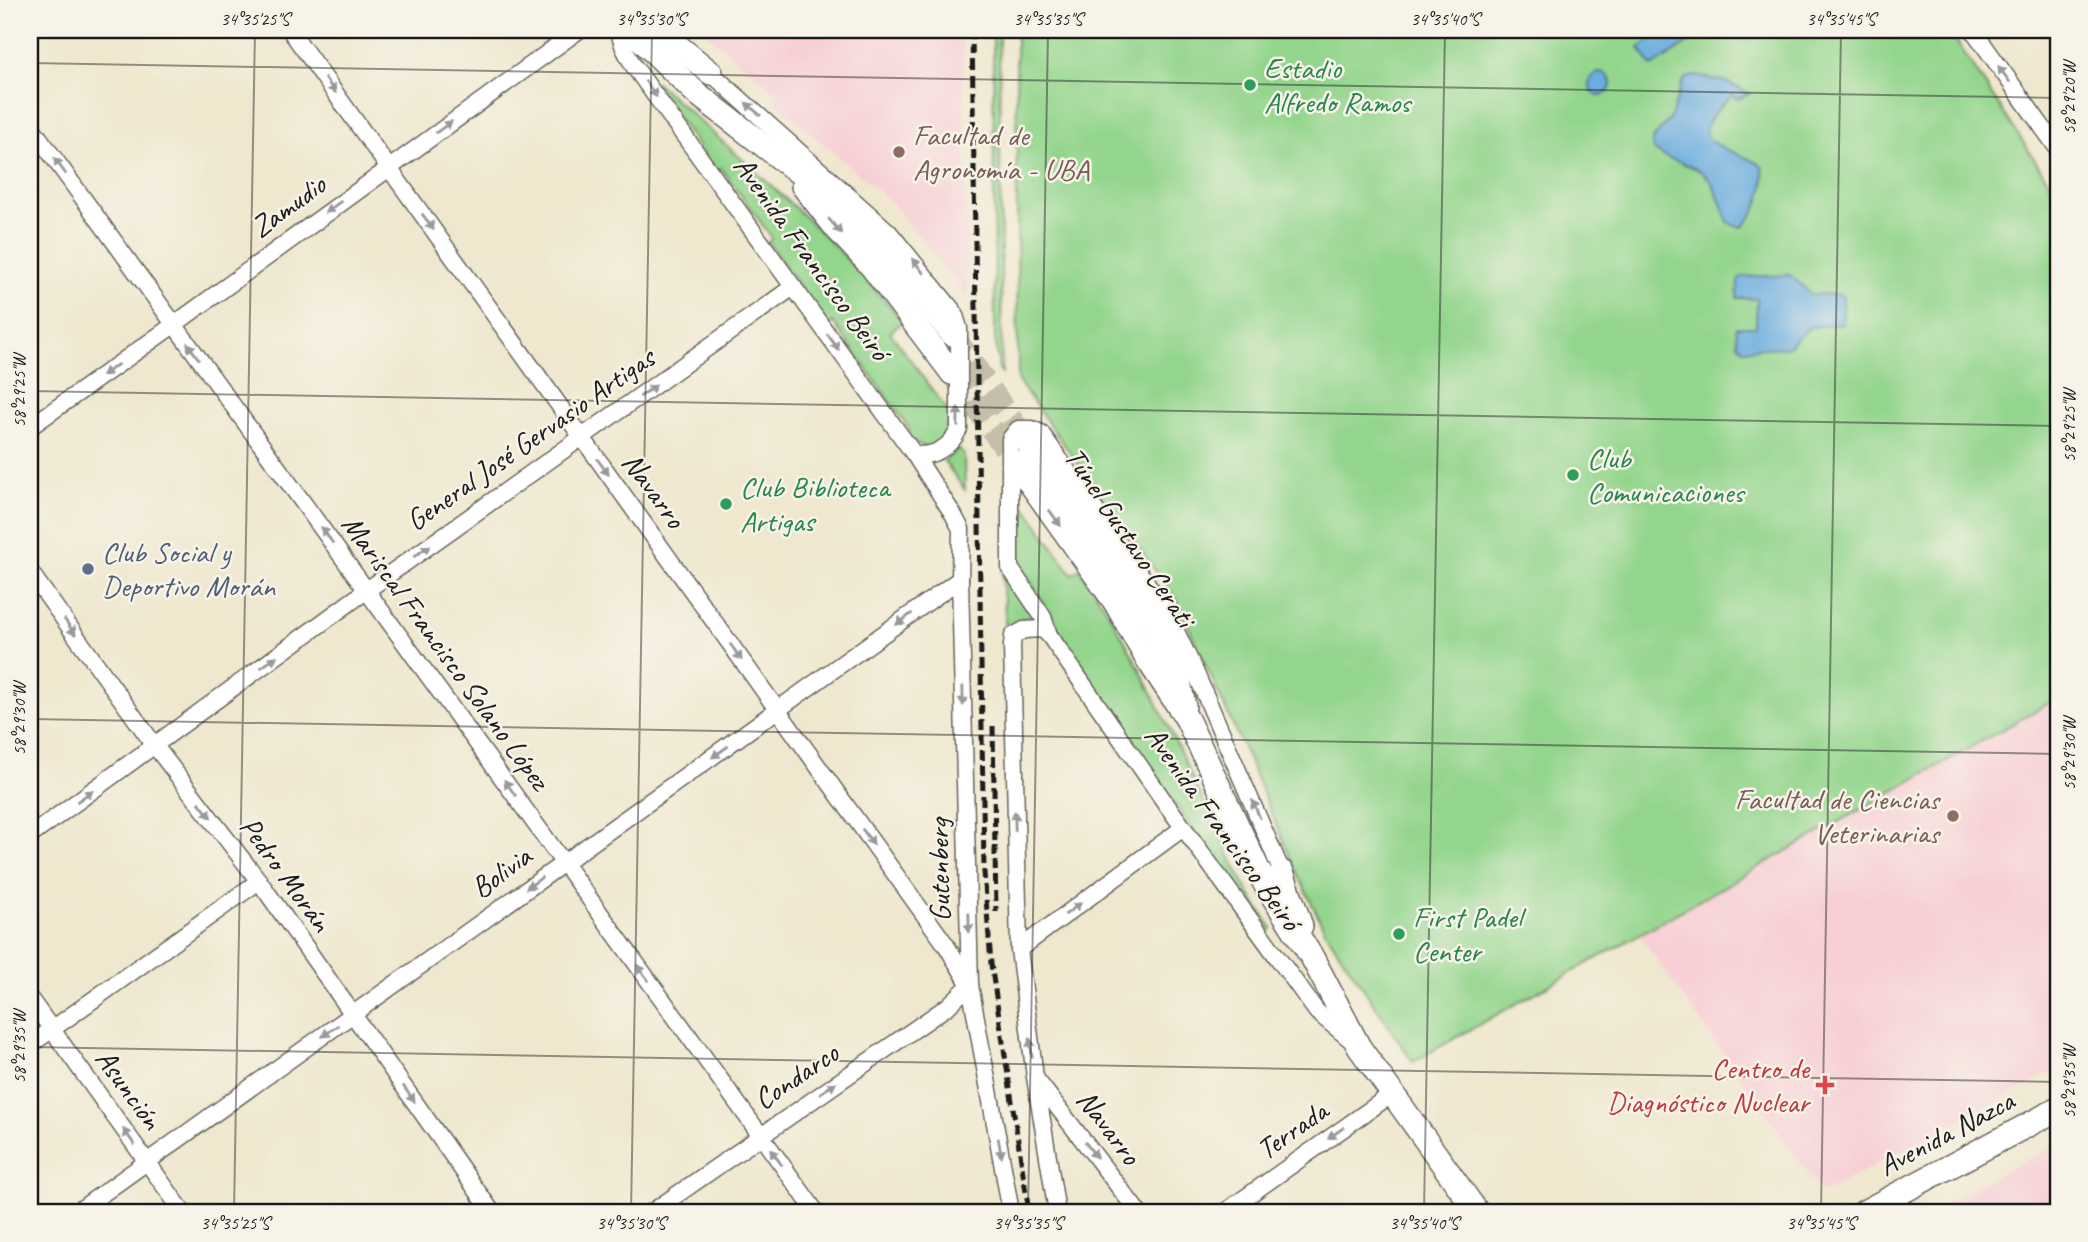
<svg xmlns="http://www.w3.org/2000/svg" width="2088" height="1242" font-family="Caveat,sans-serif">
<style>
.built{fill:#f7cfd5}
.green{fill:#93d58c;stroke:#587854;stroke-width:2}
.water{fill:#6aaddf;stroke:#43647e;stroke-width:2}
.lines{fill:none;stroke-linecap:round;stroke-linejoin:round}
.secondary-tunnel{stroke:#c5beaa;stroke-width:23;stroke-dasharray:23 11;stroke-linecap:butt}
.minor-casing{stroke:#66635a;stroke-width:19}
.secondary-casing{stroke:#66635a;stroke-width:26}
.minor{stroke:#fff;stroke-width:16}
.secondary{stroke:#fff;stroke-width:23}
.rail{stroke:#1c1c1c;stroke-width:5;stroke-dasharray:10 5;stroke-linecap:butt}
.oneway{fill:#999}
.ticks{fill:none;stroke:#1c1c1c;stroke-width:2;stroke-opacity:0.45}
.leisure-dot{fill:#2e9e5b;stroke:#f7f3e8;stroke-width:2.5}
.education-dot{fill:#8d6e63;stroke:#f7f3e8;stroke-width:2.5}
.service-dot{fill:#5c6f8a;stroke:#f7f3e8;stroke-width:2.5}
.health-dot{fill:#e0444e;stroke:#f7f3e8;stroke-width:2.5}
.labels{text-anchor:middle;stroke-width:5;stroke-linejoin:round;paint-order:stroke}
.leisure-label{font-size:30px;fill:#27864d;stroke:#f7f3e8;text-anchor:start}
.education-label{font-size:30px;fill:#785e54;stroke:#f7f3e8;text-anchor:start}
.street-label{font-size:30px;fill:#1c1c1c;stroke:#f7f3e8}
.service-label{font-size:30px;fill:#4e5e75;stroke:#f7f3e8;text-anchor:start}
.health-label{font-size:30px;fill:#be3a42;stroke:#f7f3e8;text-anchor:end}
.neatline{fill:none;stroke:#1c1c1c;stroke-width:2.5}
.ticks-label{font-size:18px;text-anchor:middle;fill:#1c1c1c}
</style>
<rect width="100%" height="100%" fill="#f7f3e8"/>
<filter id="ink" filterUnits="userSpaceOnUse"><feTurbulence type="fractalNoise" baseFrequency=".0143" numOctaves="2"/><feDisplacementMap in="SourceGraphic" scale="14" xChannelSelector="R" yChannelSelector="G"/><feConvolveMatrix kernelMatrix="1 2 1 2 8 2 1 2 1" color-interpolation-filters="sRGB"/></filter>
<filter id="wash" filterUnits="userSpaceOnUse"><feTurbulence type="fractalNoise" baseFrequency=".00686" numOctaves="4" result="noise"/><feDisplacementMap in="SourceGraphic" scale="28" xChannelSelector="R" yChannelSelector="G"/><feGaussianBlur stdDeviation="1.57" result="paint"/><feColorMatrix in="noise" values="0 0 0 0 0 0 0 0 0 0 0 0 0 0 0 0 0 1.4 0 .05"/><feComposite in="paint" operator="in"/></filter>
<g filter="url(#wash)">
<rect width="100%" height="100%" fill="#efe7ce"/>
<g class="built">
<polygon points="702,30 962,30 968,297 893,204 774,101 779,95"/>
<polygon points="2058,698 2058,1069 1822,1193 1638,933"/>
<polygon points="2058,1143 2058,1212 1928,1212"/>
</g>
<g class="green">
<polygon points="993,30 999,30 1002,374 999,369 995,336"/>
<polygon points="1016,30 1949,30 2058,195 2058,698 1413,1062 1325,931 1294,866 1246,754 1176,599 1018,381"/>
<path d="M656,82C741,160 830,232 903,322L890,332L949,413C949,442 929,460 906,434L910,430L833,322L828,326L768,242L772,238L721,168L715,171L654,84Z"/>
<polygon points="959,449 964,455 965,490 944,461"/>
<path d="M1017,495L1072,574L1080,569C1133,644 1169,729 1208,811C1228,851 1245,892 1272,928L1267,934L1101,701L1056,626L1020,562Z"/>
<path d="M1002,571L1035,618C1024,616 1012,620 1006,631Z"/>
</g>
<g class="water">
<polygon points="1666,30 1707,30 1652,67 1639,48"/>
<circle cx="1600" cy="84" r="11"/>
<path d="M1695,76L1724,81L1750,94L1737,99L1733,95C1671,147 1729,144 1762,166C1768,188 1758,211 1743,227L1735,226L1728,222C1722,208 1717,186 1706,176C1691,161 1666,163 1652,147V140L1671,117L1682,83L1686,78Z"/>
<polygon points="1790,275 1811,294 1843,295 1843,324 1810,327 1787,347 1743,349 1738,344 1736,327 1756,327 1757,299 1737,298 1738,281 1741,277"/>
</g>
</g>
<g filter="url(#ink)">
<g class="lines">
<g class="secondary-tunnel">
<polyline points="952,334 1022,435"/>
<polyline points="952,373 1015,462"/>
</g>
<g class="minor-casing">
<g id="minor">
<polyline points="290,30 946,945 970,985 948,1006 652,1212"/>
<polyline points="618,30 624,48 633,65 914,454 953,514 961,529 960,579 970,985 1011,1212"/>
<polyline points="1973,30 2058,149"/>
<path d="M711,73L889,232L954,312L959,328V429C951,447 933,458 914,454"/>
<polyline points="30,125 816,1212"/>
<polyline points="30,427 175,324 579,30"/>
<polyline points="30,572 155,746 259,881 492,1212"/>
<polyline points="1049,635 1042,629 1024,630 1013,636 1012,645 1019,949 1035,1077 1057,1212"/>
<polyline points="30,836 367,590 793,287"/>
<polyline points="1282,872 1194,669 1173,625 1151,589 1041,433 1032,429 1018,429 1010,439 1010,568 1043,617 1049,635 1164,801 1317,1012 1351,1040"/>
<polyline points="1019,949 1183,828"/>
<polyline points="30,999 183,1212"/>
<polyline points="30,1045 259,881"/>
<polyline points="1036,1079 1138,1212"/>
<polyline points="77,1212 960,579"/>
<polyline points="1225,1212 1392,1094"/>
</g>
</g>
<g class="secondary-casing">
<g id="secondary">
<polyline points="631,30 695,92 843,207 898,266 952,334"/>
<polyline points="633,30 673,42 711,73"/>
<polyline points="803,186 836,228 872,267 952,373"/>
<polyline points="1022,435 1121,573 1153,623 1176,667 1184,706"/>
<polyline points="1015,462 1115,602 1146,657 1187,719 1265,884 1313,959 1359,1047 1477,1212"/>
<polyline points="1282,872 1301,926"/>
<polyline points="1864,1212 2058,1109"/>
</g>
</g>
<use href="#minor" class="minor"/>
<use href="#secondary" class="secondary"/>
<g class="rail">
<polyline points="972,30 984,872 991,964 1029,1212"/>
<polyline points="993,726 996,912"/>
</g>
</g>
<defs><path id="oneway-solid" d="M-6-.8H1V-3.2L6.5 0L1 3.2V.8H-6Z" transform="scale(1.75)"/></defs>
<g class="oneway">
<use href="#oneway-solid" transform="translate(2004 74) rotate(-126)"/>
<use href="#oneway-solid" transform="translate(330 85) rotate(54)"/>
<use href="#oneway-solid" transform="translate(651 89) rotate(54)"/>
<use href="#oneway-solid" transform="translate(753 109) rotate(-139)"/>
<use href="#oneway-solid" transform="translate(444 127) rotate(-36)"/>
<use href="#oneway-solid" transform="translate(60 166) rotate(-126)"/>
<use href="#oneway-solid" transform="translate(333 207) rotate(144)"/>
<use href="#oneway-solid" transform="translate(428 222) rotate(54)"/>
<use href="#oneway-solid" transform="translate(835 226) rotate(49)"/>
<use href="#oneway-solid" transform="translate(918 266) rotate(-128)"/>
<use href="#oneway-solid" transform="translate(833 342) rotate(54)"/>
<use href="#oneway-solid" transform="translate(193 351) rotate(-126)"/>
<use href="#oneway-solid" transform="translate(110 370) rotate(145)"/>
<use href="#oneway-solid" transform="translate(648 391) rotate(-35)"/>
<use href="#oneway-solid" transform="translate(958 417) rotate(-89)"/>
<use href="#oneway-solid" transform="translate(603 467) rotate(54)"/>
<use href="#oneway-solid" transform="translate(1055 518) rotate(54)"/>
<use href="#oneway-solid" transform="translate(327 535) rotate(-126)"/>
<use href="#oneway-solid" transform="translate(422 551) rotate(-35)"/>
<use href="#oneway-solid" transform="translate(904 619) rotate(144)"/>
<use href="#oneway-solid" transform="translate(70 627) rotate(54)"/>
<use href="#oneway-solid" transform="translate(736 652) rotate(54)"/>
<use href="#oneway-solid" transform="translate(269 662) rotate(-36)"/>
<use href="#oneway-solid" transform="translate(963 696) rotate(89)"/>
<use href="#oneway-solid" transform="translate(720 752) rotate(145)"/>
<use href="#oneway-solid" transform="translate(510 788) rotate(-126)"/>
<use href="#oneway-solid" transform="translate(85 796) rotate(-36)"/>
<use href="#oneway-solid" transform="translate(1256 809) rotate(-114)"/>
<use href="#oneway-solid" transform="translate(205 810) rotate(52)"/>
<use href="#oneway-solid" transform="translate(1015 821) rotate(-91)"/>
<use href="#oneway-solid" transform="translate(868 837) rotate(54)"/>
<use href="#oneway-solid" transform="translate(534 883) rotate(144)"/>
<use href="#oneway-solid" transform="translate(1073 909) rotate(-36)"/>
<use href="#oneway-solid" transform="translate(969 923) rotate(89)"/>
<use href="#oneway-solid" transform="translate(643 973) rotate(-126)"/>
<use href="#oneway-solid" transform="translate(330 1031) rotate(144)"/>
<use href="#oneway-solid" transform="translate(1031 1048) rotate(-97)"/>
<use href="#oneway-solid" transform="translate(828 1088) rotate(-34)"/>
<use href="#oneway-solid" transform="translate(409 1094) rotate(55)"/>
<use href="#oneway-solid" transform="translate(1336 1133) rotate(145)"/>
<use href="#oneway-solid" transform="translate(129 1137) rotate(-126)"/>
<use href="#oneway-solid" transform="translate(1000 1148) rotate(80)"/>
<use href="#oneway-solid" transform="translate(1091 1150) rotate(53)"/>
<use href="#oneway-solid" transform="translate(776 1157) rotate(-126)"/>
</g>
</g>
<path class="ticks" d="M30,63L2058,98M30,391L2058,426M30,719L2058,754M30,1047L2058,1082M234,1212L255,30M631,1212L652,30M1028,1212L1048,30M1424,1212L1445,30M1821,1212L1841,30"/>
<g class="leisure-dot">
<circle cx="1250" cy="85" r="7"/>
<circle cx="1573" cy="475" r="7"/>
<circle cx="726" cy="504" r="7"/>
<circle cx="1399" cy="934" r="7"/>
</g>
<g class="education-dot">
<circle cx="899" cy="152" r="7"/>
<circle cx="1953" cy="816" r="7"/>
</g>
<circle class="service-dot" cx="88" cy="569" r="7"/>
<path class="health-dot" d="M1821.5 1074.5h7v7h7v7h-7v7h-7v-7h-7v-7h7z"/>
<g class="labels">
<g class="leisure-label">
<text x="1264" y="78">Estadio<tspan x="1264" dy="34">Alfredo Ramos</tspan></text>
<text x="1587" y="468">Club<tspan x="1587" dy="34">Comunicaciones</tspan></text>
<text x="740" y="497">Club Biblioteca<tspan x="740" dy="34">Artigas</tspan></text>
<text x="1413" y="927">First Padel<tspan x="1413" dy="34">Center</tspan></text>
</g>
<g class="education-label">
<text x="913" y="145">Facultad de<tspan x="913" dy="34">Agronomía - UBA</tspan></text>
<text x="1939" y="809" text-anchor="end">Facultad de Ciencias<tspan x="1939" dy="34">Veterinarias</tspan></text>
</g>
<g class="street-label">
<text transform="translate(288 206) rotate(-36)" y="10">Zamudio</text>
<text transform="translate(812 258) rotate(54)" y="10">Avenida Francisco Beiró</text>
<text transform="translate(530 439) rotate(-35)" y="10">General José Gervasio Artigas</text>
<text transform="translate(654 490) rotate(54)" y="10">Navarro</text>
<text transform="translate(1130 537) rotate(56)" y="10">Túnel Gustavo Cerati</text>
<text transform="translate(446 652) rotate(54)" y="10">Mariscal Francisco Solano López</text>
<text transform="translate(1223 828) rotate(54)" y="10">Avenida Francisco Beiró</text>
<text transform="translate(939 870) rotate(-91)" y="10">Gutenberg</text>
<text transform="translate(501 872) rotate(-36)" y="10">Bolivia</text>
<text transform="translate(286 874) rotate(54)" y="10">Pedro Morán</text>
<text transform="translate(796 1076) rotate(-34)" y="10">Condarco</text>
<text transform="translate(129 1089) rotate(54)" y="10">Asunción</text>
<text transform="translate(1109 1127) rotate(53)" y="10">Navarro</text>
<text transform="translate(1292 1130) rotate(-35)" y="10">Terrada</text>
<text transform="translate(1946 1133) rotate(-28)" y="10">Avenida Nazca</text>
</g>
<g class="service-label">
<text x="102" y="562">Club Social y<tspan x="102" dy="34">Deportivo Morán</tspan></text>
</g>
<g class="health-label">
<text x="1809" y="1078">Centro de<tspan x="1809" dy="34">Diagnóstico Nuclear</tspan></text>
</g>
</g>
<rect width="2088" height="1242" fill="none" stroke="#f7f3e8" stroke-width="77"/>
<rect x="38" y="38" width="2012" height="1166" class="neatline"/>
<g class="ticks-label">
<text x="255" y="25">34°35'25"S</text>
<text x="651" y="25">34°35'30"S</text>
<text x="1048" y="25">34°35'35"S</text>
<text x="1445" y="25">34°35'40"S</text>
<text x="1841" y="25">34°35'45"S</text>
<text transform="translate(2069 98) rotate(-90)" y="6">58°29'20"W</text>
<text transform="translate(19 391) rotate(-90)" y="6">58°29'25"W</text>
<text transform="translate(2069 426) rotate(-90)" y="6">58°29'25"W</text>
<text transform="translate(19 719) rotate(-90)" y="6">58°29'30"W</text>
<text transform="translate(2069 754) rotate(-90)" y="6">58°29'30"W</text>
<text transform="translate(19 1047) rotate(-90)" y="6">58°29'35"W</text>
<text transform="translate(2069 1082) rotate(-90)" y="6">58°29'35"W</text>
<text x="235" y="1229">34°35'25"S</text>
<text x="631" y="1229">34°35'30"S</text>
<text x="1028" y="1229">34°35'35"S</text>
<text x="1424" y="1229">34°35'40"S</text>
<text x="1821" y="1229">34°35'45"S</text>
</g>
</svg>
